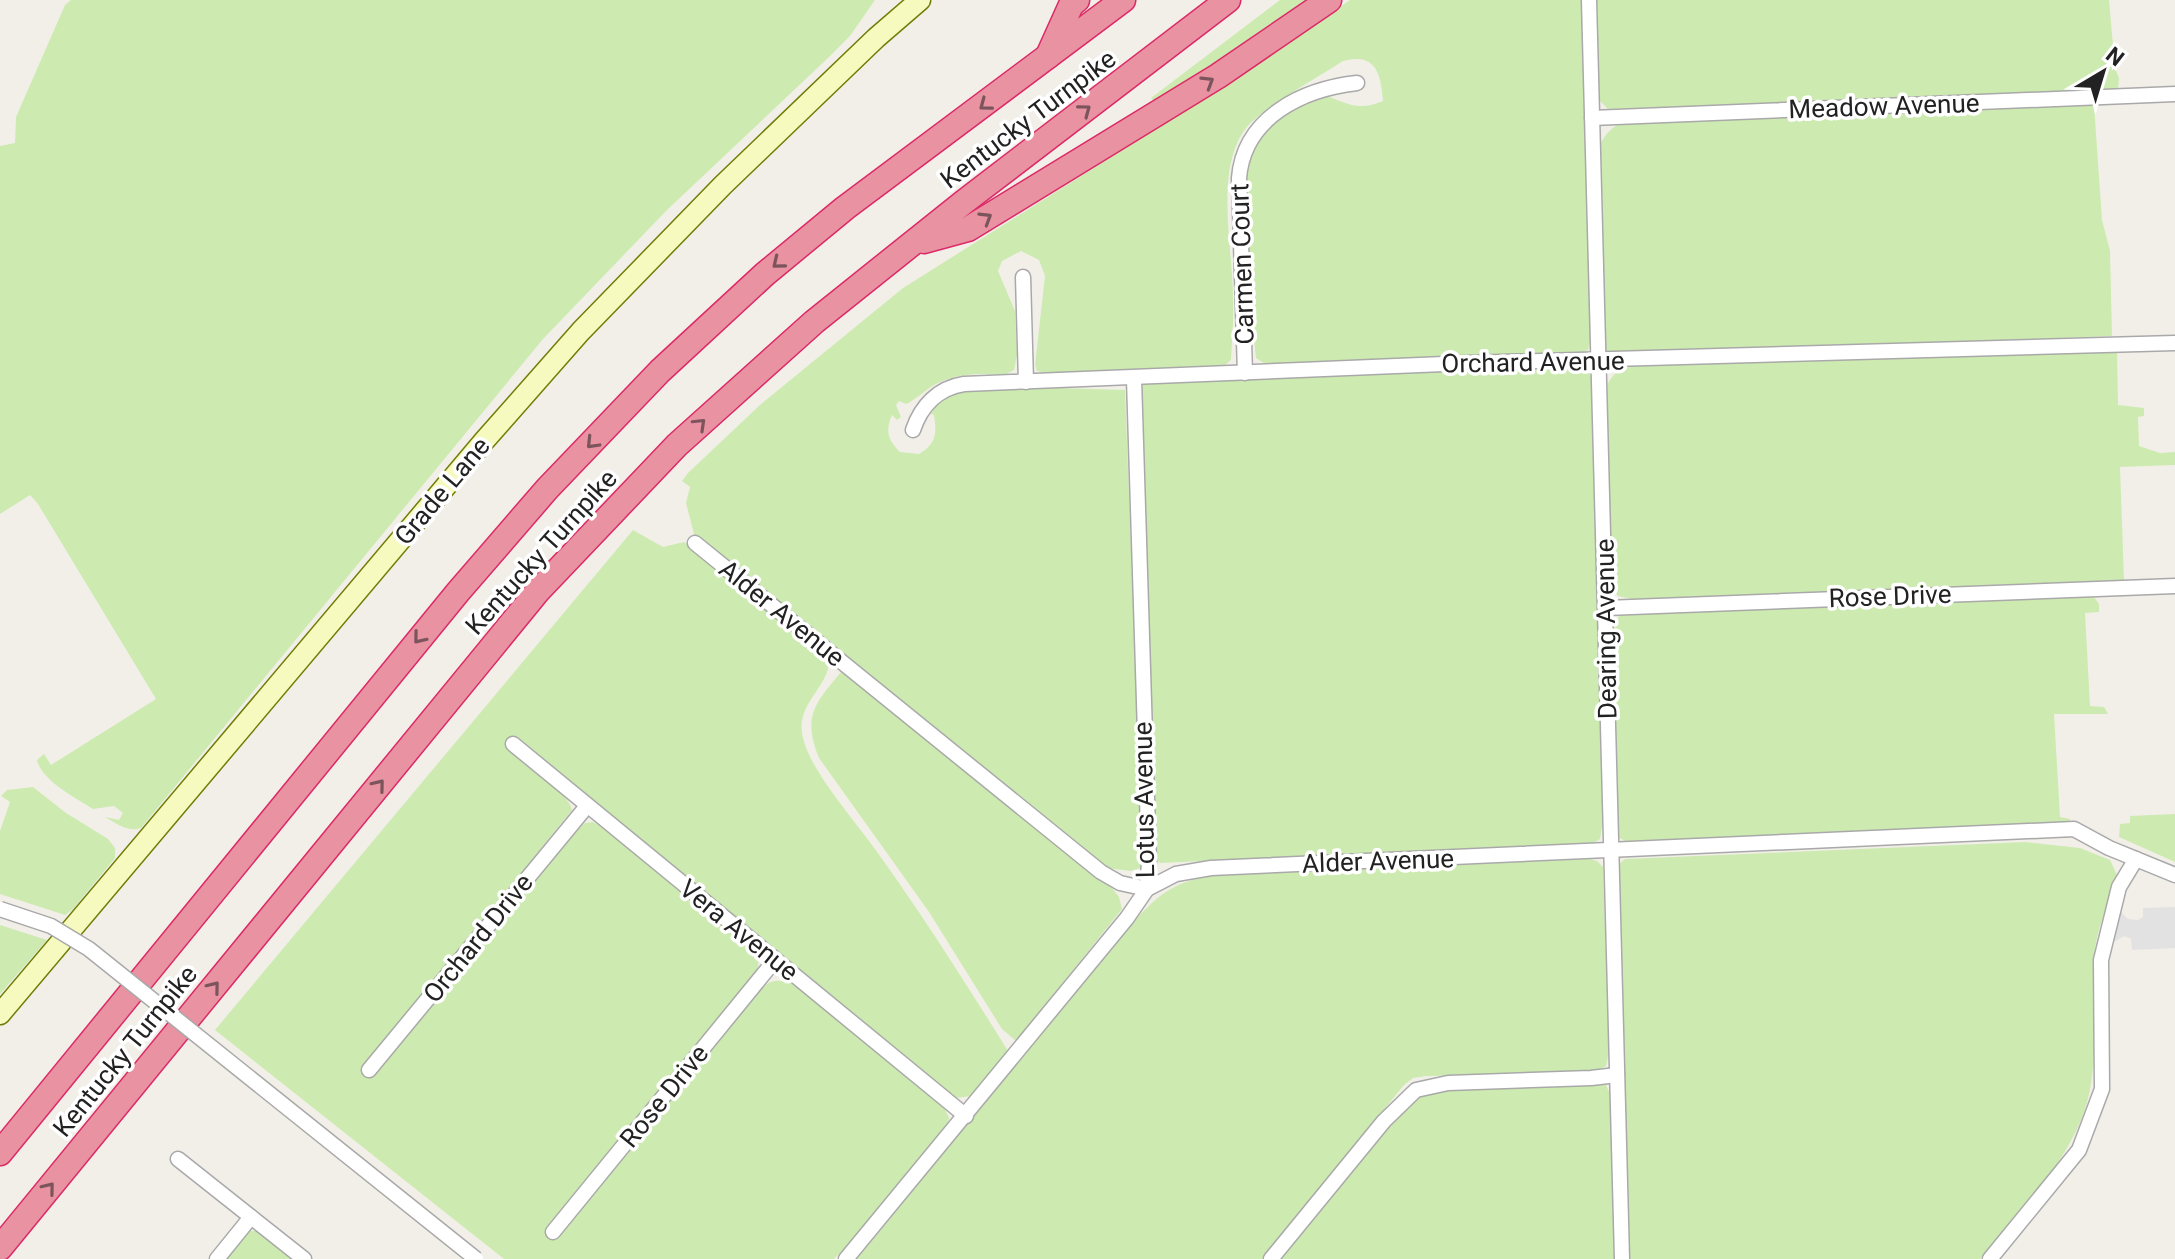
<svg xmlns="http://www.w3.org/2000/svg" width="2175" height="1259" font-family="Roboto,sans-serif">
<style>
.grass{fill:#cdebb0}
.parking{fill:#e2e2e2}
.lines{fill:none;stroke-linecap:round;stroke-linejoin:round}
.minor-casing{stroke:#a9a9a9;stroke-width:17}
.secondary-casing{stroke:#707d05;stroke-width:23}
.motorway-casing{stroke:#dc2a67;stroke-width:27}
.minor{stroke:#fff;stroke-width:14}
.secondary{stroke:#f7fabf;stroke-width:20}
.motorway{stroke:#e892a2;stroke-width:24}
.minor-bridge-casing{stroke:#a9a9a9;stroke-width:17;stroke-linecap:butt}
.minor-bridge{stroke:#fff;stroke-width:14}
.oneway{stroke:#7b545c}
.labels{text-anchor:middle;stroke-width:7;stroke-linejoin:round;paint-order:stroke}
.street-label{font-size:26px;fill:#222;stroke:#fff}
</style>
<rect width="100%" height="100%" fill="#f2efe9"/>
<g class="grass">
<path d="M71,0H875L850,36L828,58L667,210L543,339L141,828C128,833 116,823 105,817L119,820L123,813L114,806L93,809C76,798 42,781 37,760L44,754L51,765L156,699L38,504L30,495L0,514V146L15,143L16,117L65,5Z"/>
<polygon points="1280,0 1312,0 1157,105 1151,98"/>
<path d="M1350,0H1584L1591,304V338L1588,350L1578,354L1471,355L1267,365L1256,358C1252,316 1235,183 1251,150C1266,121 1295,108 1322,94C1347,103 1356,112 1383,101C1381,74 1376,52 1343,61C1320,76 1261,109 1246,128C1214,170 1233,248 1233,298C1234,318 1232,339 1231,360L1224,366L1046,373L1037,371L1035,365L1045,276L1039,260L1021,251L1002,261L998,271L1015,311L1017,355L1014,370L1006,374C981,374 956,372 934,385C924,391 917,399 906,404L899,401L896,405L901,417L897,420L892,415C885,431 888,440 900,452L919,454C936,444 937,434 934,415L931,414C938,398 950,394 966,391L1060,388L1125,390L1143,867L1131,871L1107,868L843,660L694,534L686,503L690,487L682,481L688,473L760,405L903,288L1251,69Z"/>
<polygon points="1595,0 2109,0 2115,68 2119,78 2118,91 1608,109 1598,99"/>
<path d="M2094,104L2102,220L2110,251L2112,336L1647,353L1606,351L1600,145C1605,134 1611,128 1621,123Z"/>
<path d="M2117,350L2118,405L2144,408V416L2138,417L2139,446L2160,453L2175,452V465L2120,467L2124,580L1632,599L1618,596L1611,586L1606,388C1613,369 1627,366 1646,365Z"/>
<polygon points="1582,366 1588,371 1592,378 1604,816 1600,839 1593,843 1160,863 1154,857 1141,383 1436,369"/>
<path d="M633,530L663,547L684,542L829,659C830,688 794,703 803,738C811,773 859,825 880,856C925,919 967,985 1008,1051L971,1096L956,1098L514,736L507,746C522,760 568,791 572,810L368,1061L373,1072H377L566,840L585,823L593,822L610,832L749,947C758,955 760,959 757,971L546,1230L557,1238L751,999C766,983 770,977 793,983L943,1105L949,1118L947,1126L861,1231L834,1259H504L215,1030Z"/>
<polygon points="2082,594 2094,597 2099,604 2099,612 2085,613 2090,706 2104,707 2108,714 2054,714 2060,817 2070,819 2069,826 1627,842 1618,837 1612,624 1623,612"/>
<path d="M842,671L1112,888L1119,897L1122,909L1016,1041L1002,1029L929,912L819,758C802,716 815,703 842,671Z"/>
<polygon points="33,787 66,813 108,839 115,848 115,858 73,909 65,915 0,894 0,831 10,802 1,796 7,790"/>
<polygon points="2175,814 2175,862 2119,837 2120,824 2130,823 2130,816"/>
<path d="M2026,842L2080,848L2110,860L2117,875C2109,903 2096,928 2094,957C2090,1008 2101,1060 2085,1109C2067,1164 2017,1215 1980,1259H1627L1618,865L1625,859Z"/>
<path d="M1590,859L1597,861L1603,867L1609,1051L1606,1066L1599,1070L1547,1074L1426,1076L1413,1078L1404,1085L1262,1259H857L1131,924C1158,896 1170,883 1210,876Z"/>
<polygon points="0,925 47,940 0,994"/>
<polygon points="1598,1084 1606,1085 1610,1094 1615,1259 1278,1259 1405,1106 1422,1096 1444,1090"/>
<polygon points="250,1231 258,1231 296,1259 222,1259 242,1235"/>
</g>
<polygon class="parking" points="2175,907 2175,948 2132,950 2131,939 2124,936 2112,943 2121,912 2128,919 2138,920 2143,917 2143,908"/>
<g class="lines">
<g class="minor-casing">
<g id="minor">
<polyline points="1589,0 1622,1259"/>
<polyline points="1592,118 2175,94"/>
<polyline points="1023,277 1026,382"/>
<path d="M1245,373L1239,178C1244,117 1303,89 1357,83"/>
<path d="M913,430C921,406 938,388 964,384L1468,363L2175,343"/>
<polyline points="695,543 1101,872 1120,883 1147,889 1176,874 1211,868 2074,829 2109,848 2175,875"/>
<polyline points="1606,608 2175,586"/>
<polyline points="513,744 966,1116"/>
<polyline points="369,1070 587,806"/>
<polyline points="178,1159 304,1259"/>
<polyline points="553,1232 775,960"/>
<polyline points="217,1259 251,1217"/>
<polyline points="846,1259 1127,918 1147,889 1149,863 1134,379"/>
<polyline points="1271,1259 1384,1121 1416,1090 1448,1083 1591,1078 1617,1075"/>
<polyline points="1990,1259 2079,1150 2102,1089 2101,960 2119,887 2136,859"/>
</g>
</g>
<g class="secondary-casing">
<polyline id="secondary" points="0,1014 484,441 581,331 723,185 876,38 920,0"/>
</g>
<g class="motorway-casing">
<g id="motorway">
<polyline points="1048,56 1071,5 1077,0"/>
<polyline points="924,241 968,229 1218,76 1329,0"/>
<polyline points="0,1153 458,592 547,489 660,371 765,274 845,208 1123,0"/>
<polyline points="0,1248 538,591 677,445 814,322 964,202 1228,0"/>
</g>
</g>
<use href="#minor" class="minor"/>
<use href="#secondary" class="secondary"/>
<use href="#motorway" class="motorway"/>
<g class="minor-bridge-casing">
<polyline id="minor-bridge" points="0,909 51,926 89,949 476,1259"/>
</g>
<use href="#minor-bridge" class="minor-bridge"/>
</g>
<defs><path id="oneway-chevron" d="M-2-3.5L2.5 0L-2 3.5" fill="none" stroke-width="1.6" stroke-linecap="round" stroke-linejoin="round" transform="scale(2)"/></defs>
<g class="oneway">
<use href="#oneway-chevron" transform="translate(1208 82) rotate(-32)"/>
<use href="#oneway-chevron" transform="translate(985 105) rotate(143)"/>
<use href="#oneway-chevron" transform="translate(1085 110) rotate(-37)"/>
<use href="#oneway-chevron" transform="translate(986 218) rotate(-32)"/>
<use href="#oneway-chevron" transform="translate(778 263) rotate(141)"/>
<use href="#oneway-chevron" transform="translate(700 424) rotate(-44)"/>
<use href="#oneway-chevron" transform="translate(592 443) rotate(134)"/>
<use href="#oneway-chevron" transform="translate(419 638) rotate(129)"/>
<use href="#oneway-chevron" transform="translate(379 785) rotate(-51)"/>
<use href="#oneway-chevron" transform="translate(214 987) rotate(-51)"/>
<use href="#oneway-chevron" transform="translate(49 1188) rotate(-51)"/>
</g>
<g class="labels">
<g class="street-label">
<text transform="translate(1884 106) rotate(-2)" y="9">Meadow Avenue</text>
<text transform="translate(1028 119) rotate(-37)" y="9">Kentucky Turnpike</text>
<text transform="translate(1242 264) rotate(-92)" y="9">Carmen Court</text>
<text transform="translate(1533 362) rotate(-1)" y="9">Orchard Avenue</text>
<text transform="translate(442 491) rotate(-50)" y="9">Grade Lane</text>
<text transform="translate(541 552) rotate(-48)" y="9">Kentucky Turnpike</text>
<text transform="translate(1890 596) rotate(-2)" y="9">Rose Drive</text>
<text transform="translate(782 613) rotate(39)" y="9">Alder Avenue</text>
<text transform="translate(1606 629) rotate(-91)" y="9">Dearing Avenue</text>
<text transform="translate(1144 800) rotate(-91)" y="9">Lotus Avenue</text>
<text transform="translate(1378 861) rotate(-2)" y="9">Alder Avenue</text>
<text transform="translate(739 930) rotate(39)" y="9">Vera Avenue</text>
<text transform="translate(478 938) rotate(-51)" y="9">Orchard Drive</text>
<text transform="translate(125 1051) rotate(-51)" y="9">Kentucky Turnpike</text>
<text transform="translate(664 1096) rotate(-51)" y="9">Rose Drive</text>
</g>
</g>
<g transform="translate(2103 72) rotate(38)" stroke="#ffffff" stroke-width="6" paint-order="stroke">
<path d="M0-6L14 30L0 20L-14 30Z" fill="#222222"/>
<text y="-12" font-size="22" font-weight="bold" text-anchor="middle" fill="#222222">N</text>
</g>
</svg>
